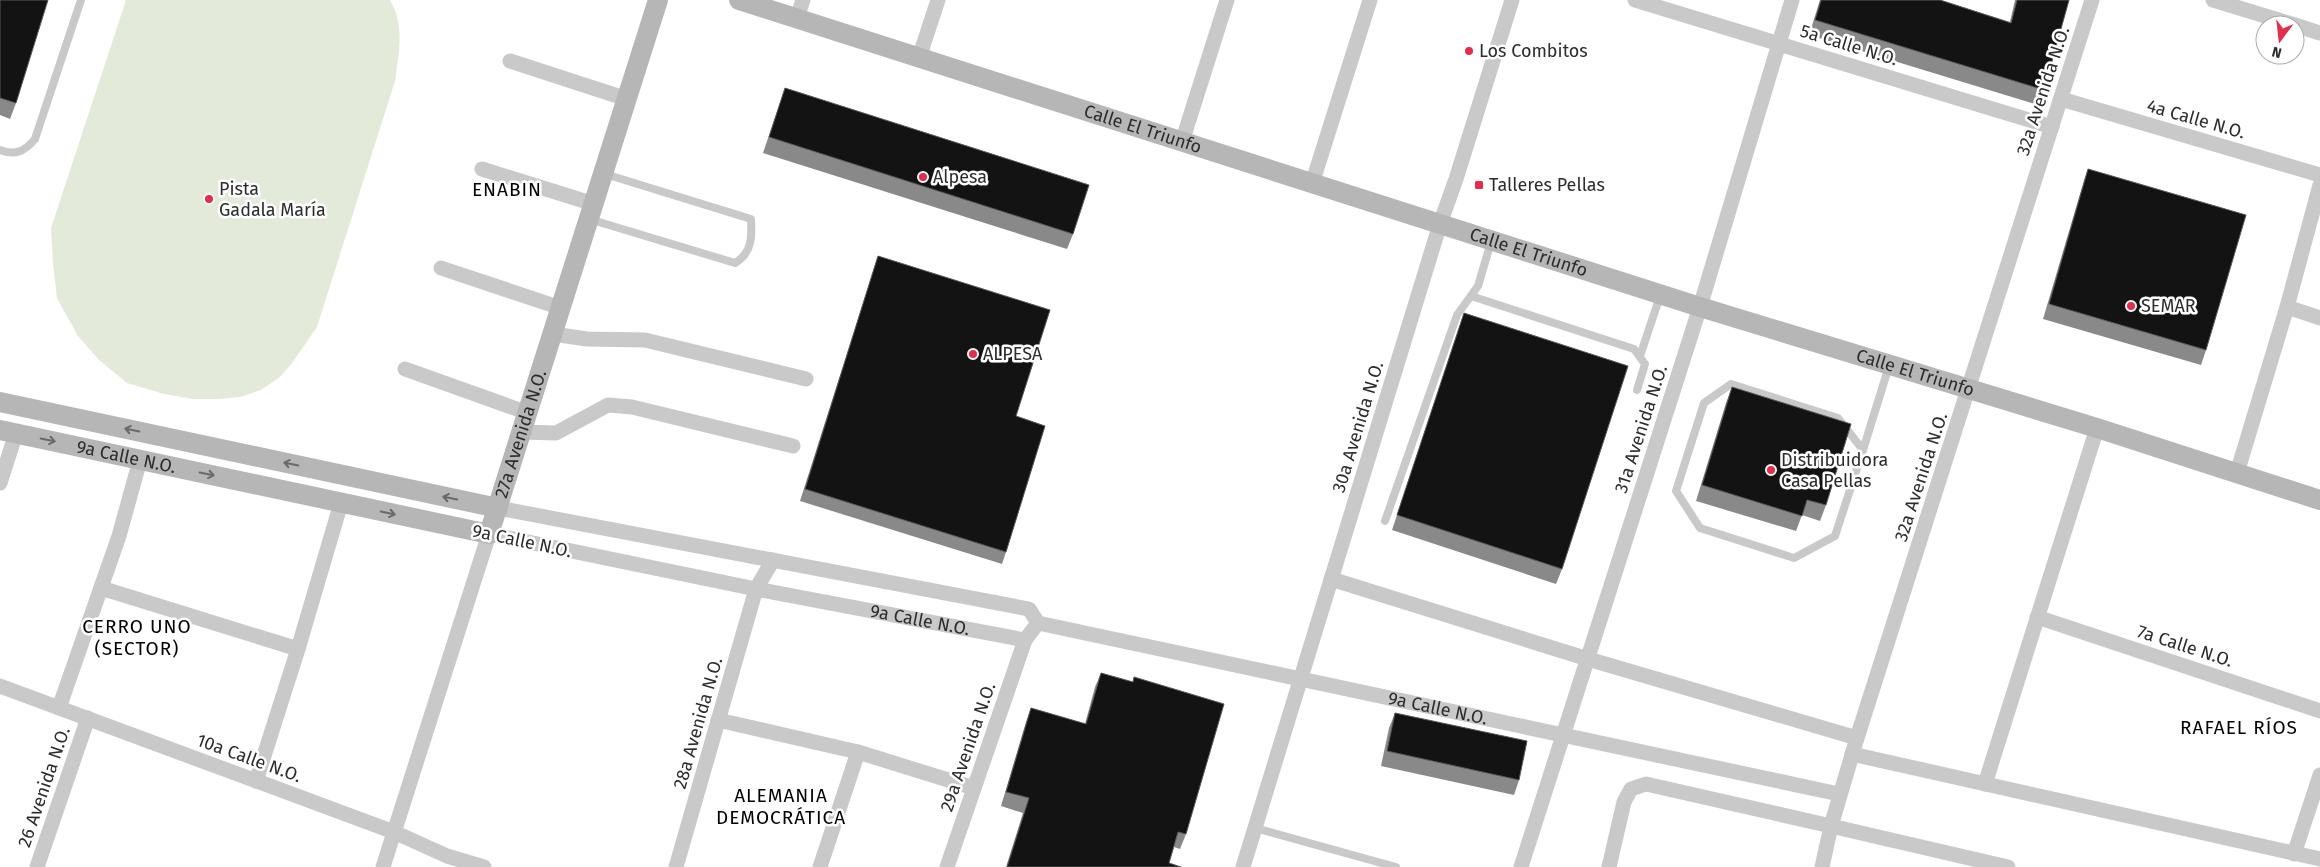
<svg xmlns="http://www.w3.org/2000/svg" width="2320" height="867" font-family="'Fira Sans',sans-serif">
<style>
.green{fill:#e4ead9}
.lines{fill:none;stroke-linecap:round;stroke-linejoin:round}
.lane{stroke:#c9c9c9;stroke-width:8}
.street{stroke:#c9c9c9;stroke-width:15}
.secondary{stroke:#b6b6b6;stroke-width:20}
.wall{fill:#898989}
.building{fill:#131313;stroke:#5a5a5a}
.oneway{stroke:#6a6a6a}
.poi-dot{fill:#e42d4b;stroke:#fff;stroke-width:2}
.labels{text-anchor:middle;stroke-width:5;stroke-linejoin:round;paint-order:stroke}
.street-label{font-size:18px;fill:#2c2c2c;stroke:#fff}
.poi-label{font-size:18px;fill:#2c2c2c;stroke:#fff;text-anchor:start}
.neighbourhood-label{font-size:19px;letter-spacing:1px;fill:#000;stroke:#fff}
</style>
<rect width="100%" height="100%" fill="#fff"/>
<path class="green" d="M126,0H390C405,26 399,53 395,81L317,327L292,363L280,377L261,390L240,397L220,399H193L164,394L127,383L99,360L78,336L57,298L53,264L51,228Z"/>
<g class="lines">
<g class="lane">
<path d="M0,150C16,156 25,151 35,139L81,0"/>
<path d="M589,219L735,263C752,253 752,237 751,219L605,174"/>
<polyline points="1471,296 1634,349 1645,364 1637,390"/>
<polyline points="1640,356 1660,296"/>
<polygon points="1731,384 1838,418 1863,450 1835,536 1794,558 1700,528 1676,491 1704,403"/>
<polyline points="1863,450 1889,366"/>
<polyline points="1385,521 1457,315 1478,286 1491,242"/>
<polyline points="1255,828 1396,867"/>
</g>
<g class="street">
<polyline points="1635,0 2052,127"/>
<polyline points="2213,0 2295,25"/>
<polyline points="797,18 803,0"/>
<polyline points="2295,25 2320,33"/>
<polyline points="919,58 938,0"/>
<polyline points="510,61 627,99"/>
<polyline points="2061,99 2320,175"/>
<polyline points="1182,142 1227,0"/>
<polyline points="482,169 594,204"/>
<polyline points="1312,184 1370,0"/>
<polyline points="441,268 561,308"/>
<polyline points="2287,307 2320,318"/>
<polyline points="553,334 587,339 645,340 806,379"/>
<polyline points="405,369 528,413"/>
<polyline points="522,432 556,433 608,405 632,407 793,446"/>
<polyline points="2237,473 2287,307 2320,185"/>
<polyline points="0,483 16,433"/>
<polyline points="498,508 1029,609 1038,623"/>
<polyline points="1331,579 1588,659 1857,738"/>
<polyline points="101,588 298,649"/>
<polyline points="2037,617 2320,711"/>
<polyline points="0,686 394,832 447,856 484,867"/>
<polyline points="59,708 119,536 140,460"/>
<polyline points="718,720 858,752 974,788"/>
<polyline points="1852,754 2320,859"/>
<polyline points="256,781 298,649 341,503"/>
<polyline points="1985,784 2097,428"/>
<polyline points="2294,854 2320,775"/>
<polyline points="37,867 88,718"/>
<path id="s1" d="M383,867L489,534L756,589L1025,640L1038,623L1839,794"/>
<polyline points="676,867 756,589 773,560"/>
<polyline points="820,867 858,752"/>
<polyline points="947,867 1025,640"/>
<polyline points="1243,867 1440,224 1456,179 1512,0"/>
<polyline points="1521,867 1700,307 1792,0"/>
<polyline points="1609,867 1624,802 1631,789 1646,784 1831,826 1857,738 2092,0"/>
<polyline points="1822,867 1831,826 2008,867"/>
</g>
<g class="secondary">
<path id="s2" d="M739,0L1700,307L2097,428L2320,500"/>
<polyline points="0,402 498,508"/>
<path id="s3" d="M0,430L489,534L658,0"/>
</g>
</g>
<g class="wall">
<polygon points="0,0 16,103 10,119 0,115"/>
<polygon points="1820,0 1940,0 2010,22 2015,0 2069,0 2044,90 2038,105 1809,35"/>
<polygon points="785,88 1073,234 1067,249 763,153"/>
<polygon points="2088,169 2206,350 2201,365 2043,319 2083,184"/>
<polygon points="878,256 1016,416 1006,552 1002,564 800,501"/>
<polygon points="1464,313 1562,569 1556,584 1392,530"/>
<polygon points="1732,387 1826,505 1820,521 1802,515 1796,531 1696,501 1726,403"/>
<polygon points="1101,673 1186,834 1180,849 1174,847 1169,863 1181,867 1006,867 1023,813 1001,806 1026,722 1031,708 1085,724 1095,687"/>
<polygon points="1395,713 1519,780 1514,795 1381,766 1389,728"/>
</g>
<g class="building">
<polygon points="0,0 48,0 16,103 0,98"/>
<polygon points="1821,0 1940,0 2011,23 2017,0 2069,0 2044,90 1815,20"/>
<polygon points="785,88 1089,185 1073,234 769,137"/>
<polygon points="2088,169 2246,215 2206,350 2049,304"/>
<polygon points="878,256 1050,310 1016,416 1045,426 1006,552 805,489"/>
<polygon points="1464,313 1628,366 1562,569 1397,515"/>
<polygon points="1732,387 1851,424 1826,505 1807,500 1802,516 1702,485"/>
<polygon points="1101,673 1133,682 1134,677 1224,704 1186,834 1178,832 1169,863 1181,867 1007,867 1029,798 1006,792 1031,708 1086,724"/>
<polygon points="1395,713 1527,741 1519,780 1387,751"/>
</g>
<defs><path id="oneway-shaft" d="M-6 0H5M1.5-3L5.5 0L1.5 3" fill="none" stroke-width="1.6" stroke-linecap="round" stroke-linejoin="round" transform="scale(1.25)"/></defs>
<g class="oneway">
<use href="#oneway-shaft" transform="translate(132 430) rotate(-168)"/>
<use href="#oneway-shaft" transform="translate(48 440) rotate(12)"/>
<use href="#oneway-shaft" transform="translate(291 464) rotate(-168)"/>
<use href="#oneway-shaft" transform="translate(207 474) rotate(12)"/>
<use href="#oneway-shaft" transform="translate(450 498) rotate(-168)"/>
<use href="#oneway-shaft" transform="translate(388 513) rotate(12)"/>
</g>
<g class="poi-dot">
<circle cx="1469" cy="51" r="5"/>
<circle cx="923" cy="177" r="5"/>
<rect x="1474" y="180" width="10" height="10" rx="2.5"/>
<circle cx="209" cy="199" r="5"/>
<circle cx="2131" cy="306" r="5"/>
<circle cx="973" cy="354" r="5"/>
<circle cx="1771" cy="470" r="5"/>
</g>
<g class="labels">
<g class="street-label">
<text transform="translate(1849 45) rotate(17)" y="6">5a Calle N.O.</text>
<text transform="translate(2043 91) rotate(-72)" y="6">32a Avenida N.O.</text>
<text transform="translate(2196 119) rotate(16)" y="6">4a Calle N.O.</text>
<text dy="6" stroke="none"><textPath href="#s2" startOffset="424">Calle El Triunfo</textPath></text>
<text dy="6" stroke="none"><textPath href="#s2" startOffset="829">Calle El Triunfo</textPath></text>
<text dy="6" stroke="none"><textPath href="#s2" startOffset="1234">Calle El Triunfo</textPath></text>
<text transform="translate(1358 427) rotate(-73)" y="6">30a Avenida N.O.</text>
<text transform="translate(1641 429) rotate(-72)" y="6">31a Avenida N.O.</text>
<text dy="6" stroke="none"><textPath href="#s3" startOffset="605">27a Avenida N.O.</textPath></text>
<text dy="6" stroke="none"><textPath href="#s3" startOffset="129">9a Calle N.O.</textPath></text>
<text transform="translate(1921 477) rotate(-72)" y="6">32a Avenida N.O.</text>
<text transform="translate(522 541) rotate(12)" y="6">9a Calle N.O.</text>
<text dy="6" stroke="none"><textPath href="#s1" startOffset="789">9a Calle N.O.</textPath></text>
<text transform="translate(2185 646) rotate(18)" y="6">7a Calle N.O.</text>
<text dy="6" stroke="none"><textPath href="#s1" startOffset="1326">9a Calle N.O.</textPath></text>
<text transform="translate(698 723) rotate(-74)" y="6">28a Avenida N.O.</text>
<text transform="translate(968 747) rotate(-71)" y="6">29a Avenida N.O.</text>
<text transform="translate(249 758) rotate(20)" y="6">10a Calle N.O.</text>
<text transform="translate(44 787) rotate(-71)" y="6">26 Avenida N.O.</text>
</g>
<g class="poi-label">
<text x="1479" y="57">Los Combitos</text>
<text x="933" y="183">Alpesa</text>
<text x="1489" y="191">Talleres Pellas</text>
<text x="219" y="195">Pista<tspan x="219" dy="21">Gadala María</tspan></text>
<text x="2141" y="312">SEMAR</text>
<text x="983" y="360">ALPESA</text>
<text x="1781" y="466">Distribuidora<tspan x="1781" dy="21">Casa Pellas</tspan></text>
</g>
<g class="neighbourhood-label">
<text x="507" y="196">ENABIN</text>
<text x="137" y="633">CERRO UNO<tspan x="137" dy="22">(SECTOR)</tspan></text>
<text x="2239" y="734">RAFAEL RÍOS</text>
<text x="781" y="802">ALEMANIA<tspan x="781" dy="22">DEMOCRÁTICA</tspan></text>
</g>
</g>
<g transform="translate(2280 40) rotate(195)"><circle r="24" fill="#ffffff" stroke="#ababab"/>
<path d="M0-4L9 19L0 12L-9 19Z" fill="#e42d4b"/>
<text y="-8" font-size="14" font-weight="bold" text-anchor="middle" fill="#2c2c2c">N</text>
</g>
</svg>
